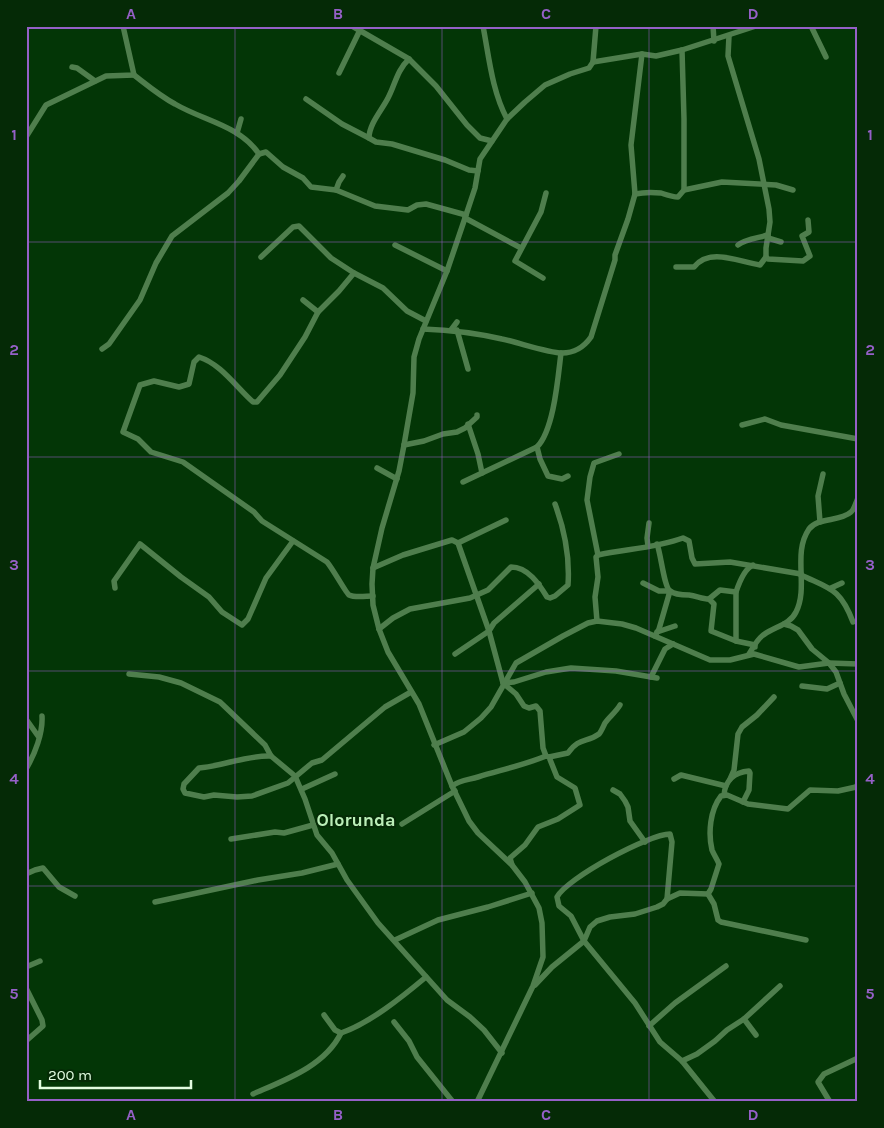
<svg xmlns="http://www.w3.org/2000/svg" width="884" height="1128" font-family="Karla,sans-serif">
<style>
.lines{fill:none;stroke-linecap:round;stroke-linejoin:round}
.minor{stroke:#4f7e4d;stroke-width:5.5}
.grid{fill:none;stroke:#9560c7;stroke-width:1;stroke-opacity:0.55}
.labels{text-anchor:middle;stroke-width:4;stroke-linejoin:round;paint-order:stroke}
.quarter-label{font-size:18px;font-weight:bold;fill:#bbefb8;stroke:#052a06}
.neatline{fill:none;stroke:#9560c7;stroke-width:2}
.grid-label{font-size:16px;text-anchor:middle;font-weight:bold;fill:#9560c7}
</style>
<rect width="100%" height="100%" fill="#033606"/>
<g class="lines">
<g class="minor">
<polyline points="352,26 409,59"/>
<path d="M483,26C489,57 492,91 507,119"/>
<polyline points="713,26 714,41"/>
<polyline points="811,26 826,57"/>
<polyline points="729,36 728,56 759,159 769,209 770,222 766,248 766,257 768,259 803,261 810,256 802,236 809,232 808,220"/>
<polyline points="682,50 684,119 684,190"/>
<polyline points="593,62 642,54 656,56 682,50 756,26"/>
<polyline points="72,67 77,68 95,81"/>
<polyline points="339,73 360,30"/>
<path d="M134,75C147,85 160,96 175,104C204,121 239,125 259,154"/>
<polyline points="306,99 342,124 369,138"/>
<polyline points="237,133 241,119"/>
<polyline points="26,137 46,105 106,76 134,75 123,26"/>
<path d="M478,171L469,170L445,160L392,144L376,142L369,138C369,124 382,110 388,98C395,85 397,70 409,59L436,86L467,125L480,138L492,141"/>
<polyline points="336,190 339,182 343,176"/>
<path d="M635,194C644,192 652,192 661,193C667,195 672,197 678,197L684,190L722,182L776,185L793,190"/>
<polyline points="465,218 521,248"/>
<polyline points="768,238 781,242"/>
<polyline points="395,245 447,271"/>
<path d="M738,245C745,239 758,238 768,235"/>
<polyline points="261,257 293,227 299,226 331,258 354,273 383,288 407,311 426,321"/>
<path d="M676,267H694C710,247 739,262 760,265L766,257"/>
<path d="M354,273L339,291L318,312L305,337L280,375L257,402H253C236,387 221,364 199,357L194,362L189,384L179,387L154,381L140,385L123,432L138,439L151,452L183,462L254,512L262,521L327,562C333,569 346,593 349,595C355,598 366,596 373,596"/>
<polyline points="543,278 515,261 541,212 546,193"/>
<polyline points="303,300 318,312"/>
<path d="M423,329C450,330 476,333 502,339C517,342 549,353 562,353C574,353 584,347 591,337L615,260V255L628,219L635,194L631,145L642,54"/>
<polyline points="451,330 457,322"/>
<polyline points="457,330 468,369"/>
<polyline points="102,349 109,344 140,300 156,263 172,236 228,193 239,181 259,154 266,152 283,167 303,178 311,187 336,190 375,206 408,210 417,205 426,204 466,215"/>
<polyline points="468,424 478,454 482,473"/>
<polyline points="742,425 765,419 781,425 858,439"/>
<polyline points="404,445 424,441 443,434 457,432 465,428 477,417 477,415"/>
<polyline points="537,447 540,459 548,476 562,479 568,476"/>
<polyline points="377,468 397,479"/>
<path d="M463,482L537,447C554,430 558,377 561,353"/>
<polyline points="820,522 818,496 823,474"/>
<polyline points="458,543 506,520"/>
<path d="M657,544C661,554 664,587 670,591C675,595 683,595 689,595C697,596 702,599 709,599L714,604L711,631L736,641L755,645V647"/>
<polyline points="648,546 647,538 649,523"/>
<polyline points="598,555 587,500 590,477 594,463 619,454"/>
<path d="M373,568L403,555L452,540L458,543L489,631L503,683L516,694L524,706L529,708L536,706L540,711L543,748L546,756C524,765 501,770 478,777C468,780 460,780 452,786"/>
<path d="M801,575C830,589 840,588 853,622"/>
<polyline points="643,583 659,591 670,591 659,629 655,636"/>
<polyline points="115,588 114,581 140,544 181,577 209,597 222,612 242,625 248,619 266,578 293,541"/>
<polyline points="831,588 842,583"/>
<path d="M736,592C739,583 744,569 753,565"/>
<polyline points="709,599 720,590 736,592 736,641"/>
<path d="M597,621L595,597L598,577L596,557L598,555C626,549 656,548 683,538L689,541L692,558L695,564L730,562L801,574"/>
<polyline points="784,624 791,626 798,630 812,649 829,663 836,672 844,694 858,721"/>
<path d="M379,629L393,618L410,609L470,598L488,590L511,567C528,567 539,584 547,597L550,598L555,596L568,585C570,556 565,531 555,504"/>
<polyline points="657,632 675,626"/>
<polyline points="455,654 489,631 494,623 539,584"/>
<path d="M749,654C753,648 756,641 762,636C773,627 790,625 796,612C809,586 792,554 809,529C818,517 840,522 851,512C854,510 856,502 858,498"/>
<polyline points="129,674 159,677 181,683 220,702 265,745 271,756 295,776 305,799 317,835 332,853 347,880 378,923 447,1000 470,1017 484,1030 502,1053"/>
<polyline points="651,677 665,649 673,644"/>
<polyline points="503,683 514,682 546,672 571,668 616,671 657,678"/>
<polyline points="802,686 827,689 840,683"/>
<polyline points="26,719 38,736"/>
<polyline points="434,745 464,732 481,718 491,707 516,663 563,636 588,623 597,621 622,624 636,628 710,660 730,660 754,654 799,667 829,663 858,664"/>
<path d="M271,756C246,755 224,766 199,768L184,784L183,789L185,793L204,797L214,795L237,797L252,796L288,783L312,763L322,760L385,707L411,692"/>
<path d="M549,757L568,753C579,737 587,743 599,734C601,732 603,727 605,723C609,717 616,712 620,705"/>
<path d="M26,769C35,754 43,733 42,716"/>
<polyline points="674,779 681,775 726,786"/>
<polyline points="730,779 734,770 738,734 742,727 757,715 774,697"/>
<polyline points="302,789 335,774"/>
<polyline points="613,790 620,794 625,801 628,807 630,821 645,842"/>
<path d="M724,795C725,781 734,772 749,771L750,773L749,790L743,802"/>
<polyline points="402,824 455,791"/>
<polyline points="231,839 275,832 284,833 313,825"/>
<polyline points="512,865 510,858 525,845 538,827 558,819 580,805 575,788 557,777 549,757 546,756"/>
<polyline points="26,874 35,870 43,868 59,887 75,896"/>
<path d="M708,894L711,889L719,864C717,859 714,855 712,850C708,833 710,810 721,796L727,795L748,804L788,809L810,790L838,791L856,787L858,784"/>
<polyline points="708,894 714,904 718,920 721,922 806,940"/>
<path d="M667,899L672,842L670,834C649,834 567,878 557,897L559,906L571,916L584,941L635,1003L660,1042L682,1061L715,1102"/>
<polyline points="155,902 258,880 302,873 338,864"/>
<polyline points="395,940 438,920 488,907 532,893"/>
<polyline points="26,967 40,961"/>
<polyline points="535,985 552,967 584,941 590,927 597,921 610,917 635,914 657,907 663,904 667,899 680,893 708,894"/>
<polyline points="26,988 42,1020 43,1026 26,1041"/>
<path d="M324,1015L335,1030L341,1033C370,1023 402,997 426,977"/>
<polyline points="744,1019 756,1035"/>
<polyline points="394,1022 409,1041 417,1057 453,1102"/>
<polyline points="649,1026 675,1003 726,966"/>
<polyline points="682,1061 697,1054 715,1041 727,1030 744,1019 780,986"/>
<path d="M253,1094C285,1080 325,1066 341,1033"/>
<polyline points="477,1102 533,986 543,957 542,923 539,908 525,882 512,865 478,833 469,821 452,786 419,704 388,652 379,629 373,605 372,584 373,568 382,528 399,471 404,445 413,393 414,357 419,339 447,271 465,218 475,188 480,159 507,119 525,102 545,85 570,74 589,68 593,62 596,26"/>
<polyline points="830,1102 818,1082 824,1074 858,1058"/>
</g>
</g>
<path class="grid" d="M235,26V1102M442,26V1102M649,26V1102M26,242H858M26,457H858M26,671H858M26,886H858"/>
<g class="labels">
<g class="quarter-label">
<text x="356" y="826">Olorunda</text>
</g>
</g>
<rect width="884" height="1128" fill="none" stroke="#052a06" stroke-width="55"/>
<path d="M40 1080v8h151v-8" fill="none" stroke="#e2fce0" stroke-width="2.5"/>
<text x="48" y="1080" font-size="15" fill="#e2fce0" stroke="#052a06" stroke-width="4" paint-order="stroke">200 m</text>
<rect x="28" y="28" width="828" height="1072" class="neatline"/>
<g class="grid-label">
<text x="131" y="19">A</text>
<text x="338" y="19">B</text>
<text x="546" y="19">C</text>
<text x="753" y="19">D</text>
<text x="14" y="140">1</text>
<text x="870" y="140">1</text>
<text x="14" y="355">2</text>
<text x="870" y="355">2</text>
<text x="14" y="570">3</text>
<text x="870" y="570">3</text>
<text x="14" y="784">4</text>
<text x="870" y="784">4</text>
<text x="14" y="999">5</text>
<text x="870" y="999">5</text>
<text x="131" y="1120">A</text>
<text x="338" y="1120">B</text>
<text x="546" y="1120">C</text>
<text x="753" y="1120">D</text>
</g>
</svg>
